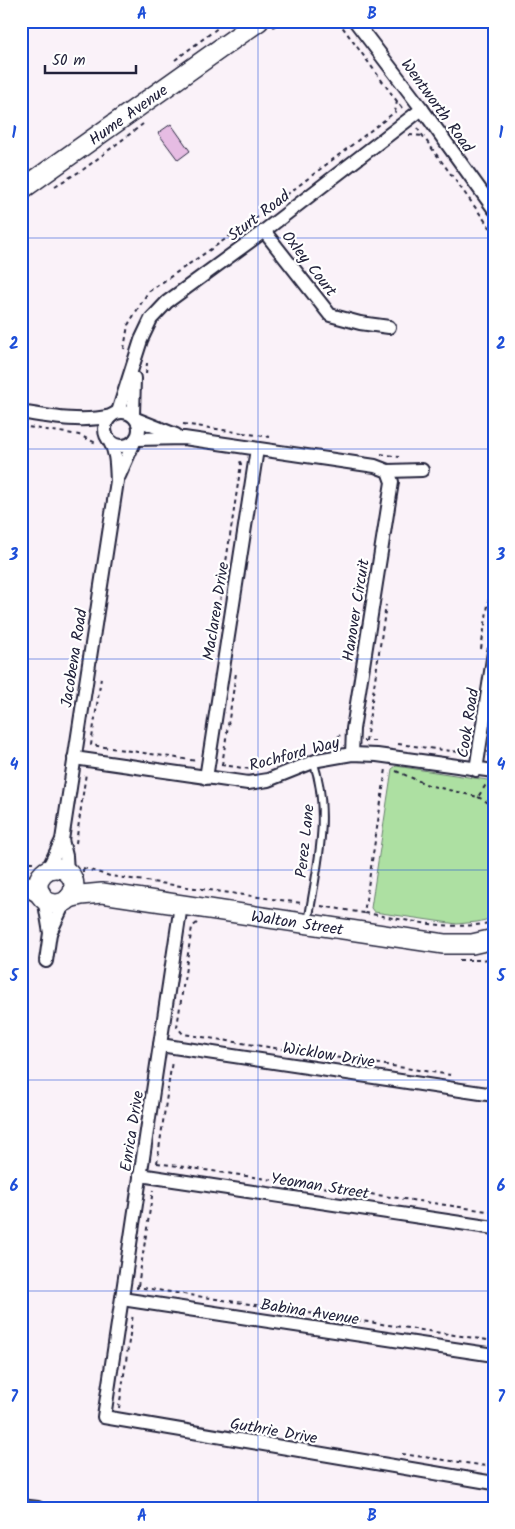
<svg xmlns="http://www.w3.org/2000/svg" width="515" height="1529" font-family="Kalam,sans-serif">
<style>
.green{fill:#ade0a2;stroke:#68816e}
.building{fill:#e6bce3;stroke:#22223b}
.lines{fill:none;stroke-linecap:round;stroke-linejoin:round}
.lane-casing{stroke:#22223b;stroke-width:10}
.street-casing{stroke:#22223b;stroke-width:16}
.secondary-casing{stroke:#22223b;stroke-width:22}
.path{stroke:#22223b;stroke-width:2;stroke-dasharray:4 4;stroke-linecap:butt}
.lane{stroke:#fff;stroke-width:6}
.street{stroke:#fff;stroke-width:12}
.secondary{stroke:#fff;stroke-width:19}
.grid{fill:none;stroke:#1d4ed8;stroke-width:1;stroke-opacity:0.55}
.labels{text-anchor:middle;stroke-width:4.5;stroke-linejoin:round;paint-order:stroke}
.street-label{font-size:16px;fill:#22223b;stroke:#fff}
.neatline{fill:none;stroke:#1d4ed8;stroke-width:2}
.grid-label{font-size:16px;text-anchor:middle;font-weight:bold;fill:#1d4ed8}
</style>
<rect width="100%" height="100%" fill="#faf2f9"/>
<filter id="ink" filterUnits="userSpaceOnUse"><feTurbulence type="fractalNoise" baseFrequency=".02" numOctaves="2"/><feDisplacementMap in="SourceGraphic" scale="10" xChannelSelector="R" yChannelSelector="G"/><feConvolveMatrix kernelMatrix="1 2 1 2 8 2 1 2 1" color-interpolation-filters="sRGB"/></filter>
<g filter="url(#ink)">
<polygon class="green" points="396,766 494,781 494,918 477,922 457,924 374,912 371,908 392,769"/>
<polygon class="building" points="171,124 190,151 178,160 158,133"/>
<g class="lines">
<g class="lane-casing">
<path id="lane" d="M308,923C316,869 332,814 313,761"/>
</g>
<g class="street-casing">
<g id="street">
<polyline points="355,21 422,109 494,209"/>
<polyline points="264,231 330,315 360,323 389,327"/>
<circle cx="122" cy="429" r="17"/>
<path d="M21,412C51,417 81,423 111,416"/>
<polyline points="118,412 141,340 151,319 167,302 264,231 422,109"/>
<polyline points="133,415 134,378"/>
<polyline points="136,419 176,435"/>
<polyline points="136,439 184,438 375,466 388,471 392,482 353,729 352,754"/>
<polyline points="388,471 422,470"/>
<polyline points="119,476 134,442"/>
<polyline points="74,758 248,783 268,780 318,760 352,754 377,755 494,771"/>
<polyline points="476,770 494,652"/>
<polyline points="206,778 257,449"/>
<polyline points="62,840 66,856 67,872"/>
<path d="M47,871L62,840L117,481C116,466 117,453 109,440"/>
<polyline points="44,898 50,933"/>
<polyline points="181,905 104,1417 494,1483"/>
<polyline points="46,961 50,933 65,901"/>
<polyline points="160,1045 494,1095"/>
<polyline points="140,1175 494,1228"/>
<polyline points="122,1299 494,1355"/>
<polyline points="21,1506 38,1508"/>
</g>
</g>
<g class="secondary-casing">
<g id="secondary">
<path id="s1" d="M21,190L259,21"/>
<circle cx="56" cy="886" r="18"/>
<polyline points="21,883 41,894"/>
<path id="s2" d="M69,898L81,895L102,893L444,944H472L494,939"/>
</g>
</g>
<g class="path">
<polyline points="338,21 402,108"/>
<polyline points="273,27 282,21"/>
<polyline points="175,60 227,21"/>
<polyline points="417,128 494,233"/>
<polyline points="409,135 423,136"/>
<polyline points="55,186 84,169 143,124"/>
<polyline points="124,349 128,325 148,292 255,219 395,112 397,101"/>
<polyline points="146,374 147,363"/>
<polyline points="183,424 243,433 242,435"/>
<polyline points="21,426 79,435 98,444"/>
<polyline points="243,433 270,437"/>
<polyline points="381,454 399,457"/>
<polyline points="213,647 241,464 239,459"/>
<polyline points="481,649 494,567"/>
<polyline points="101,678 91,745 197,761"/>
<polyline points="363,741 376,741"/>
<polyline points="366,741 386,605"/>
<polyline points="333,743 340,735"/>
<polyline points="398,744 459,752 466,747"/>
<polyline points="324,745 341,742"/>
<polyline points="494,747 494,755"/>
<polyline points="221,765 251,769"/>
<polyline points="222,765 236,673"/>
<polyline points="396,771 428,785 478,797 485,786 489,783"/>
<polyline points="478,797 494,806"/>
<polyline points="76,843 86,773"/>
<polyline points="21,862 36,862"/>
<polyline points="83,868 110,876 301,903"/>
<polyline points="83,880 83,869"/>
<polyline points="321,906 364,913 386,769"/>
<path d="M365,913C408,920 451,932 494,922"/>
<polyline points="197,923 192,927 177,1027 183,1034 451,1075"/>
<polyline points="459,960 482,960 494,958"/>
<polyline points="157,1163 494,1212"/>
<polyline points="157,1163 172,1061"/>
<polyline points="138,1286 153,1190"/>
<polyline points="137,1289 137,1287 494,1341"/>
<polyline points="119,1408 133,1314"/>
<polyline points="402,1454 494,1467"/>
</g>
<use href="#lane" class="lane"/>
<use href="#street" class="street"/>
<use href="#secondary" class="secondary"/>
</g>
</g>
<path class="grid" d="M258,21V1508M21,238H494M21,449H494M21,659H494M21,870H494M21,1080H494M21,1291H494"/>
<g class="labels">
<g class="street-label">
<text transform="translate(438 105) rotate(54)" y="6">Wentworth Road</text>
<text dy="6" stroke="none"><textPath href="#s1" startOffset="131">Hume Avenue</textPath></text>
<text transform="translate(258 215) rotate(-37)" y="6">Sturt Road</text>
<text transform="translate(310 263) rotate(52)" y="6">Oxley Court</text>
<text transform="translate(355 610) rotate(-81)" y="6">Hanover Circuit</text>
<text transform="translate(215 611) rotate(-81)" y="6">Maclaren Drive</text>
<text transform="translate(73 658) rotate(-81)" y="6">Jacobena Road</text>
<text transform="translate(467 723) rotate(-81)" y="6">Cook Road</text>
<text transform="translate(294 753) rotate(-15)" y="6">Rochford Way</text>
<text transform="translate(304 841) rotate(-84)" y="6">Perez Lane</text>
<text dy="6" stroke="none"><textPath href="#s2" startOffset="231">Walton Street</textPath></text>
<text transform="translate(329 1054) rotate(9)" y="6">Wicklow Drive</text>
<text transform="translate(131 1131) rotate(-81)" y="6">Enrica Drive</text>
<text transform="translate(320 1185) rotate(9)" y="6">Yeoman Street</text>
<text transform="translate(310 1311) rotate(9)" y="6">Babina Avenue</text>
<text transform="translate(274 1430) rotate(10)" y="6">Guthrie Drive</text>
</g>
</g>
<rect width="515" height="1529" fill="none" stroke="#fff" stroke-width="55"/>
<path d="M45 65v8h91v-8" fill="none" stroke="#22223b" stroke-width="2.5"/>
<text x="52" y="65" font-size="15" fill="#22223b" stroke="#ffffff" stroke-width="4" paint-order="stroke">50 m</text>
<rect x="28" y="28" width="460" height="1474" class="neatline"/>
<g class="grid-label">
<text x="142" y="19">A</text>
<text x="372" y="19">B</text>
<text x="14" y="138">1</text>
<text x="501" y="138">1</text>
<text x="14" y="349">2</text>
<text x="501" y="349">2</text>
<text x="14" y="560">3</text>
<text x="501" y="560">3</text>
<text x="14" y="770">4</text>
<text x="501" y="770">4</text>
<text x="14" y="981">5</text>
<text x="501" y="981">5</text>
<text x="14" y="1191">6</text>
<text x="501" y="1191">6</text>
<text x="14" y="1402">7</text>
<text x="501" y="1402">7</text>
<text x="142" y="1521">A</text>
<text x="372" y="1521">B</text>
</g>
</svg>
